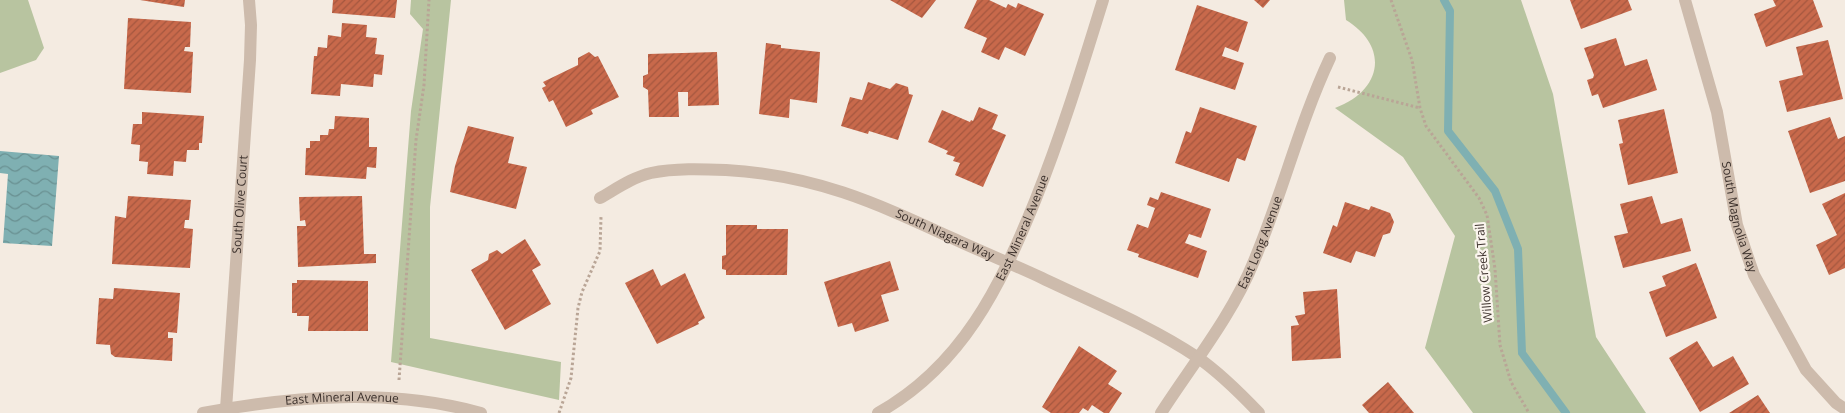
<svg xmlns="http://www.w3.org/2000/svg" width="1845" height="413" font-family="'Open Sans',sans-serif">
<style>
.grass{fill:#b8c4a0}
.water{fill:url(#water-waves)}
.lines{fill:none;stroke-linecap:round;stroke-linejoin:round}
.stream{stroke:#7fb0b2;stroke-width:8}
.building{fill:url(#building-hatch)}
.path{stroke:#b9a596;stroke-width:3;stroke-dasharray:2.5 2.5;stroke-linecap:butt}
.street{stroke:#cdbbac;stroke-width:12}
.labels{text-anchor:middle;stroke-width:4.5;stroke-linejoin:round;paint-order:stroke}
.street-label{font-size:12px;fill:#3b302b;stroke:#fbf5ee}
</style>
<defs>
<pattern id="water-waves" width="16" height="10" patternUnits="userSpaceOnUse" patternTransform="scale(1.25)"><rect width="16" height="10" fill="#7fb0b2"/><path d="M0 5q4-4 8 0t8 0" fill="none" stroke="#699091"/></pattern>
<pattern id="building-hatch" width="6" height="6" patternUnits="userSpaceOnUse" patternTransform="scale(1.25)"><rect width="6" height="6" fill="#c8694b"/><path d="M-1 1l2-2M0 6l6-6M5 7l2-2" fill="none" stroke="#a4573f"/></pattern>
</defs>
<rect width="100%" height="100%" fill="#f4ebe1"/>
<g class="grass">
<polygon points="0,0 28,0 44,48 36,60 0,73"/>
<polygon points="411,0 451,0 430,207 430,338 561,362 559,400 391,362 411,111 423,29 410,14"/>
<path d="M1344,0H1521L1553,94L1596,337L1646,413H1473L1425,348L1455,236L1403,157L1335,108C1382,91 1390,47 1346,20Z"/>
</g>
<polygon class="water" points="0,151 59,156 52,246 3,243 8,174 0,173"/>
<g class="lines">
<polyline class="stream" points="1444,0 1450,11 1448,131 1495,191 1518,249 1522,353 1566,413"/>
</g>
<g class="building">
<polygon points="140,0 185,0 184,7"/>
<polygon points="333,0 397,0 395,18 332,13"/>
<polygon points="890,0 936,0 922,18"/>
<polygon points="977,0 989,0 1006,8 1008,4 1016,8 1018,3 1044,14 1025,56 1005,47 999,60 981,52 987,38 964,28"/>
<polygon points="1254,0 1270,0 1263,8"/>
<polygon points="1570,0 1628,0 1632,10 1581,29"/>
<polygon points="1773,0 1813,0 1823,27 1766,47 1754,14 1776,6"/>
<polygon points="1197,5 1248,22 1238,52 1225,47 1222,56 1244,63 1235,90 1175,70"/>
<polygon points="128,18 191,22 190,47 185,47 184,51 193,52 191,93 124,89"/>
<polygon points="342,23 367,25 366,37 377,38 375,54 384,55 382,75 374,74 373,87 341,84 340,96 311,94 314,56 317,56 318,47 327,48 328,35 341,37"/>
<polygon points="1616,38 1625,66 1647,59 1657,90 1603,108 1598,94 1592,96 1587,80 1593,78 1594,75 1584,48"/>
<polygon points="1828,40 1843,99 1787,112 1779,81 1803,75 1796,47"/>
<polygon points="766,43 781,45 781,48 820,52 817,103 790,99 789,118 759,114"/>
<polygon points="589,52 595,57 598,56 619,97 591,110 593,114 566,127 553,100 549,102 542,88 546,86 543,82 578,65 578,58"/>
<polygon points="717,52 719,105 688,106 688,92 678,92 679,117 649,117 648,90 643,87 643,76 648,74 648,54"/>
<polygon points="868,82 890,89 896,83 908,87 909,94 913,95 898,140 869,131 868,134 841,126 850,97 862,100"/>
<polygon points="979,107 998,115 992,129 1006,135 983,187 955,175 960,163 953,161 955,157 946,154 948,151 928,142 942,110 970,122 971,120 973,121"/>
<polygon points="1200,107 1257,126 1245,161 1237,158 1229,182 1175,163 1186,131 1191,133"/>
<polygon points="1664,109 1678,173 1628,185 1619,144 1623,143 1618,120"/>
<polygon points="142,112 204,116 202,143 199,143 199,150 187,150 186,162 174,161 173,176 147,174 148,162 139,161 140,145 131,144 133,124 142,124"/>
<polygon points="335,116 369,118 369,147 377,147 376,168 367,167 366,179 305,175 306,148 310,148 310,141 320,141 320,135 328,135 329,129 334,129"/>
<polygon points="1830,117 1838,139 1845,136 1845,181 1810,193 1788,131"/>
<polygon points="468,126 514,137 508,163 527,167 516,209 450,192 455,166"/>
<polygon points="1161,192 1211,209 1201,238 1189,234 1185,243 1207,251 1198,278 1138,257 1139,254 1127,250 1137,224 1148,228 1155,208 1147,205 1150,197 1158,200"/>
<polygon points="1845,193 1845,268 1829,275 1816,245 1837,235 1822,204"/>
<polygon points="128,196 191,200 189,220 185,220 184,228 193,229 190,268 112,264 115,216 126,218"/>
<polygon points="362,196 364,254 376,254 376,263 298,267 297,226 306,226 305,220 300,221 299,197"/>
<polygon points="1652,196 1661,224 1682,218 1691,251 1623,268 1614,236 1628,233 1620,204"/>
<polygon points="1345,202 1369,210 1371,206 1390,213 1394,222 1390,233 1383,235 1375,257 1356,251 1351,263 1323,253 1333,225 1337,227"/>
<polygon points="726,225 757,225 757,229 788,229 787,275 726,275 726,270 722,269 722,256 726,255"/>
<polygon points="525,239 541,265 532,270 551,304 505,330 471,270 488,260 489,254 497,250 502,254"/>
<polygon points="890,261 899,290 881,295 889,321 855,332 852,323 838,327 824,282"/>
<polygon points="1696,263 1717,318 1666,337 1649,292 1666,286 1662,276"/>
<polygon points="653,269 661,286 685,273 705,318 698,322 699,324 657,344 625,283"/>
<polygon points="297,280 368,281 368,331 308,331 309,316 297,316 297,313 292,313 292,283 297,283"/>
<polygon points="114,288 180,293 177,333 168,332 168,338 173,338 172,361 115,357 111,354 110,345 96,344 99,298 113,299"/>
<polygon points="1337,289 1341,358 1292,361 1291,326 1299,325 1295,316 1305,314 1303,292"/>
<polygon points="1697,341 1713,367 1733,356 1749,384 1700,412 1669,358"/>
<polygon points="1079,346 1117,371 1108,384 1122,393 1109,413 1104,413 1092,405 1088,411 1083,408 1079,413 1051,413 1042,407"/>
<polygon points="1388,382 1414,413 1369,413 1362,405"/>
<polygon points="1758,395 1770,413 1729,413"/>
</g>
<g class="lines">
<g class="path">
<polyline points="1391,0 1412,60 1420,108 1426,126 1479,198 1487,215 1495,269 1500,345 1511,382 1529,413"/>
<polyline points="1338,87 1420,108"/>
<polyline points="399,380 416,140 424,85 429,0"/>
<polyline points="559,413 571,378 578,308 582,292 600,251 601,217"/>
</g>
<g class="street">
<path id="s1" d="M1685,0L1717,112L1737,225L1754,275L1806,370L1836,403L1845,409"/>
<path id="s2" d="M600,198C616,189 633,177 651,173C675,168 702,169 726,170C815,175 874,202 952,238C982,252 1012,264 1042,278C1094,303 1149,325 1197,357C1220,373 1240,393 1259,413"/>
<path id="s3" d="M226,409L250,60L251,25L249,0"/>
<path id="s4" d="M203,413C294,396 390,388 481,413"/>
<path id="s5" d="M878,413C962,366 1000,287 1035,201C1061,136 1082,68 1103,0"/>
<path id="s6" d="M1161,413C1192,365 1233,314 1254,261C1282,195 1299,124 1330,58"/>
</g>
</g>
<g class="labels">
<g class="street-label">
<text dy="4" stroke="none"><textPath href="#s3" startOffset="205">South Olive Court</textPath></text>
<text dy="4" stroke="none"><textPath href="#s1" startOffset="224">South Magnolia Way</textPath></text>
<text dy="4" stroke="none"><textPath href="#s5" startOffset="240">East Mineral Avenue</textPath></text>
<text dy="4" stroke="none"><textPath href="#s2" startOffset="362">South Niagara Way</textPath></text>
<text dy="4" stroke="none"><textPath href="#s6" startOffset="198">East Long Avenue</textPath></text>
<text transform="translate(1484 273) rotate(-95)" y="4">Willow Creek Trail</text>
<text dy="4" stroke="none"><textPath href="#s4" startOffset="140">East Mineral Avenue</textPath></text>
</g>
</g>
</svg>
